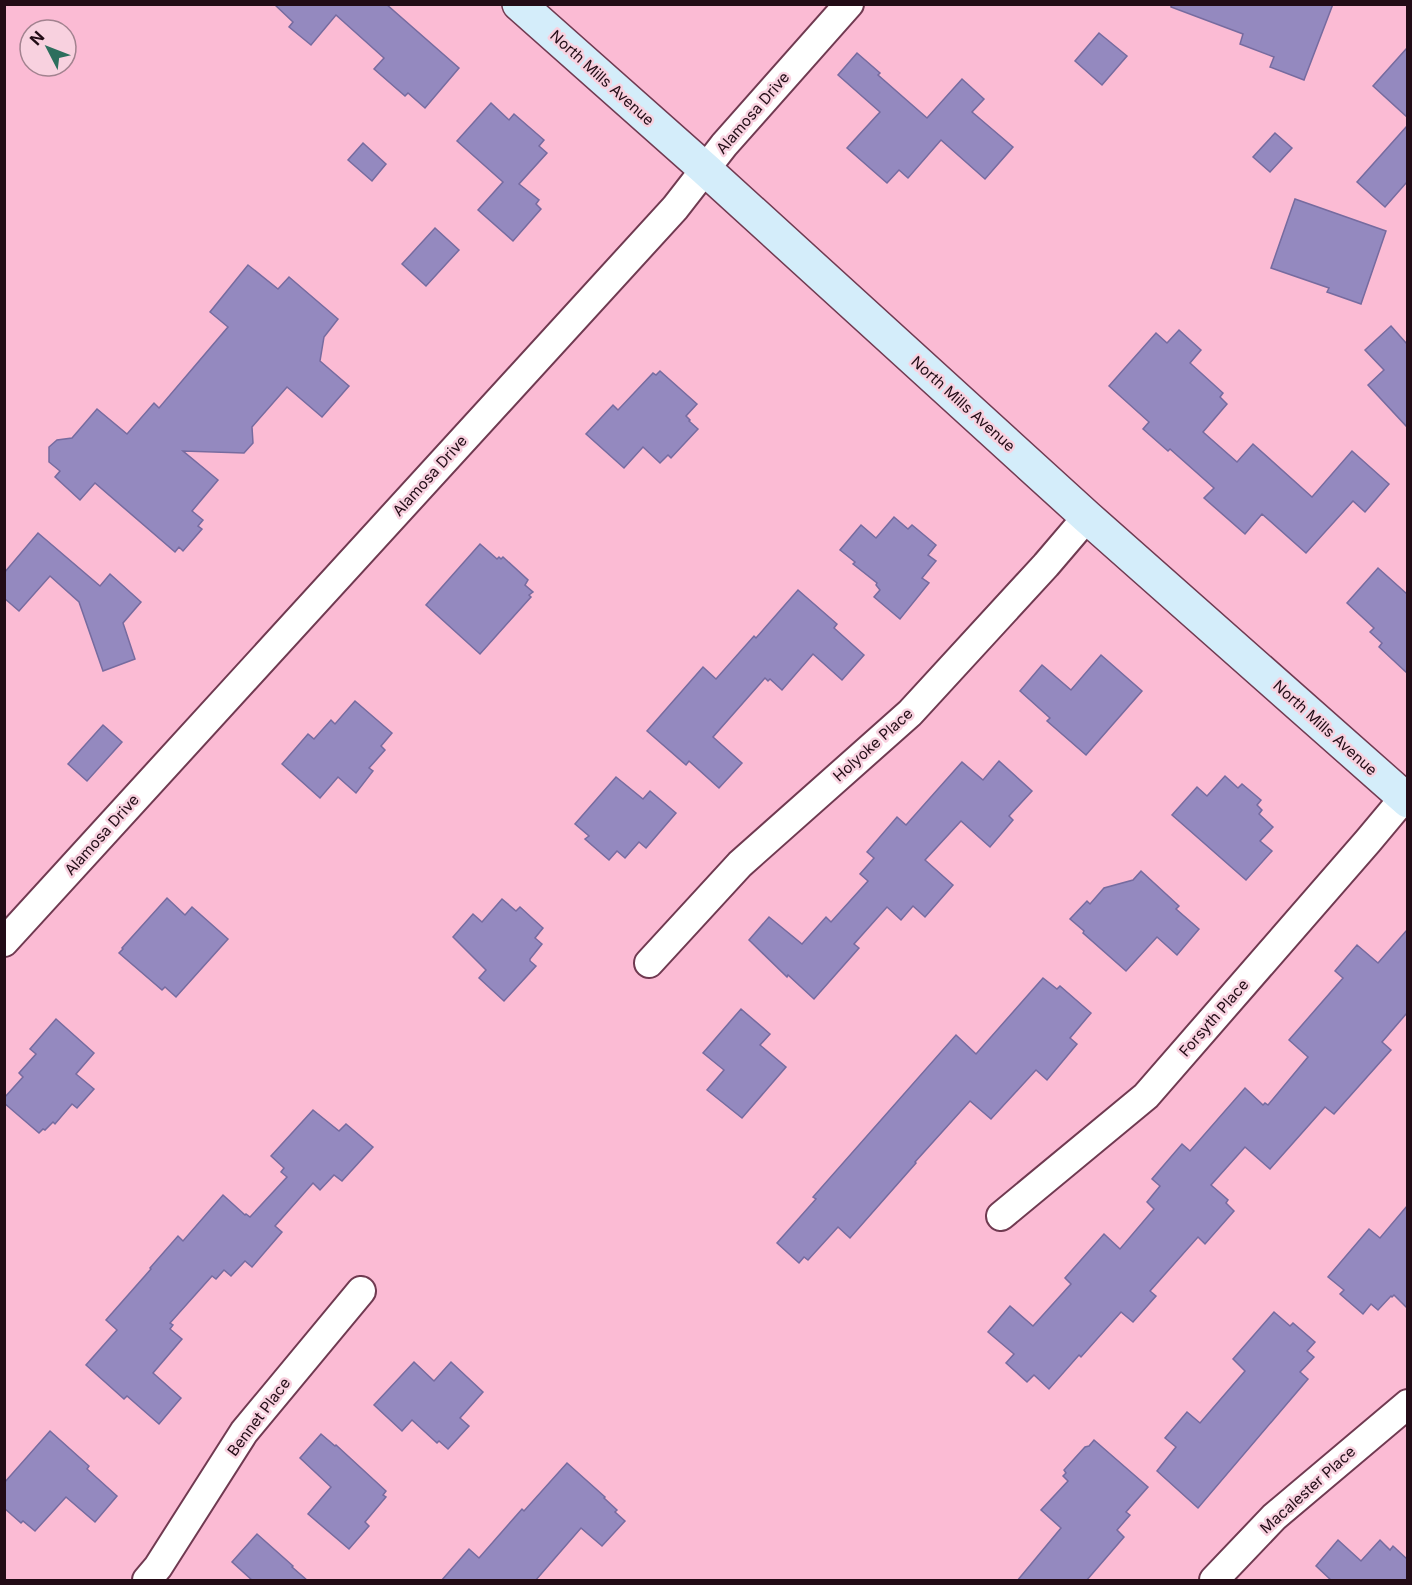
<svg xmlns="http://www.w3.org/2000/svg" width="1412" height="1585" font-family="Inter,sans-serif">
<style>
.building{fill:#9489bf;stroke:#766b9f;stroke-width:1.5}
.lines{fill:none;stroke-linecap:round;stroke-linejoin:round}
.street-casing{stroke:#703a51;stroke-width:32}
.secondary-casing{stroke:#703a51;stroke-width:36}
.street{stroke:#fff;stroke-width:28}
.secondary{stroke:#d4edfa;stroke-width:33}
.labels{text-anchor:middle;stroke-width:5;stroke-linejoin:round;paint-order:stroke}
.street-label{font-size:15px;fill:#220c16;stroke:#f8d1df}
</style>
<rect width="100%" height="100%" fill="#fbbbd4"/>
<g class="building">
<polygon points="274,4 386,4 459,68 425,108 408,93 405,96 374,69 384,58 336,15 311,45 289,27 293,22"/>
<polygon points="1171,4 1333,4 1304,80 1270,67 1274,57 1240,44 1243,34 1171,7"/>
<polygon points="1099,33 1127,56 1102,85 1075,61"/>
<polygon points="1407,48 1407,117 1373,86"/>
<polygon points="857,53 880,73 878,75 927,118 962,79 984,99 972,112 1013,147 985,179 941,140 908,178 899,170 887,183 847,148 880,112 838,75"/>
<polygon points="491,103 509,120 514,114 544,140 539,146 547,153 519,184 539,200 536,204 541,209 513,241 478,210 503,182 457,141"/>
<polygon points="1407,126 1407,182 1385,207 1357,182"/>
<polygon points="1275,133 1292,148 1270,172 1253,157"/>
<polygon points="363,143 386,164 372,181 348,160"/>
<polygon points="1295,199 1386,231 1361,304 1327,292 1329,288 1271,268"/>
<polygon points="435,228 459,250 426,286 402,264"/>
<polygon points="248,265 278,289 289,277 338,319 324,337 320,361 349,386 322,417 287,387 252,427 253,443 244,453 183,451 218,480 192,511 203,520 198,526 202,529 183,551 179,547 175,552 95,483 80,500 55,477 60,471 49,462 49,447 57,440 72,438 97,409 127,434 154,403 159,408 228,327 210,312"/>
<polygon points="1391,326 1407,344 1407,427 1368,385 1384,370 1365,350"/>
<polygon points="1179,330 1201,350 1190,363 1223,393 1220,397 1227,404 1203,432 1237,462 1253,444 1312,497 1352,451 1389,484 1365,512 1353,501 1306,553 1262,514 1245,534 1204,498 1214,488 1170,449 1168,451 1143,429 1149,422 1109,386 1156,333 1167,343"/>
<polygon points="660,371 697,404 686,416 690,420 689,421 698,429 671,458 668,455 660,463 643,447 624,468 586,434 613,405 618,410 653,373 656,375"/>
<polygon points="894,517 908,529 912,525 936,545 928,555 936,561 922,578 929,583 900,619 874,597 880,590 876,585 877,583 853,564 855,562 840,550 861,525 876,538"/>
<polygon points="38,533 100,586 110,574 141,602 123,623 135,659 103,671 79,602 50,576 19,611 4,598 4,573"/>
<polygon points="480,544 497,559 499,557 501,559 503,557 528,580 525,585 533,592 529,595 531,597 480,654 426,605"/>
<polygon points="1378,568 1407,594 1407,673 1379,647 1382,643 1370,632 1374,628 1347,603"/>
<polygon points="798,590 837,624 834,628 864,655 842,680 813,654 782,690 770,679 768,681 765,678 713,737 742,763 719,788 689,761 686,765 647,731 703,667 716,679 754,636 756,638"/>
<polygon points="1101,655 1142,691 1086,755 1047,721 1050,718 1020,691 1042,665 1071,690"/>
<polygon points="355,701 392,733 381,746 385,750 369,768 373,771 356,793 338,777 320,798 282,764 308,734 314,739 331,720 335,724"/>
<polygon points="103,725 122,742 87,781 68,764"/>
<polygon points="999,761 1032,791 1009,816 1013,820 990,847 961,821 925,860 953,885 925,917 913,906 901,920 887,907 854,944 859,948 814,999 788,975 787,977 749,940 769,917 802,944 826,917 831,922 868,881 860,874 874,858 867,852 897,817 906,825 962,762 983,780"/>
<polygon points="1225,776 1238,788 1242,784 1261,800 1257,805 1262,810 1259,814 1273,827 1260,841 1272,851 1246,880 1172,815 1197,787 1207,796"/>
<polygon points="616,777 643,799 650,791 676,813 646,848 639,842 625,858 617,851 609,860 585,839 589,836 575,824"/>
<polygon points="1141,871 1179,906 1176,909 1199,929 1177,955 1157,937 1126,971 1083,933 1084,931 1070,919 1087,901 1090,904 1104,888 1133,880"/>
<polygon points="167,898 185,915 192,907 228,939 176,997 165,987 162,990 119,953 123,949 122,948"/>
<polygon points="502,899 516,911 520,907 543,928 535,938 542,944 530,959 530,961 536,966 504,1001 479,978 486,970 453,937 473,914 482,922"/>
<polygon points="1407,930 1407,1013 1382,1042 1391,1050 1334,1114 1325,1107 1270,1169 1245,1147 1211,1185 1228,1200 1226,1203 1234,1211 1205,1244 1198,1237 1150,1291 1156,1296 1133,1322 1121,1312 1081,1357 1079,1355 1049,1389 1034,1375 1027,1382 1006,1363 1014,1354 988,1332 1010,1306 1033,1326 1071,1284 1065,1278 1104,1234 1120,1249 1154,1209 1147,1202 1160,1186 1152,1179 1182,1144 1190,1151 1245,1088 1263,1105 1265,1103 1268,1105 1308,1057 1289,1040 1343,978 1335,971 1357,945 1378,963"/>
<polygon points="1043,978 1057,989 1060,986 1091,1013 1070,1038 1077,1044 1047,1080 1036,1070 991,1119 970,1101 915,1162 916,1163 850,1238 838,1227 808,1260 804,1257 799,1263 777,1243 816,1199 813,1197 956,1035 976,1054"/>
<polygon points="741,1009 770,1034 760,1045 786,1067 742,1118 707,1090 724,1070 703,1053"/>
<polygon points="56,1019 94,1053 76,1074 94,1089 77,1108 72,1104 55,1124 53,1122 45,1130 43,1129 39,1133 4,1103 4,1098 23,1077 19,1073 36,1054 30,1049"/>
<polygon points="313,1110 339,1131 346,1124 373,1147 342,1181 334,1175 320,1190 313,1183 275,1226 282,1232 252,1267 245,1261 231,1276 224,1270 216,1279 212,1276 170,1323 173,1325 170,1329 182,1339 153,1373 181,1398 159,1424 127,1396 124,1399 86,1365 117,1330 106,1320 151,1269 150,1268 178,1236 183,1241 223,1195 245,1215 246,1214 250,1217 287,1177 281,1172 284,1168 271,1156"/>
<polygon points="1407,1206 1407,1308 1394,1295 1392,1297 1391,1296 1378,1310 1371,1304 1363,1314 1340,1294 1344,1290 1328,1277 1369,1229 1380,1238"/>
<polygon points="1274,1312 1290,1326 1293,1323 1315,1342 1307,1351 1314,1357 1300,1372 1308,1379 1198,1508 1157,1471 1176,1447 1165,1438 1187,1412 1200,1423 1245,1371 1233,1359"/>
<polygon points="414,1362 434,1381 451,1362 483,1392 460,1418 469,1426 448,1449 439,1441 437,1443 412,1420 402,1431 374,1405"/>
<polygon points="50,1431 89,1466 87,1469 117,1496 95,1522 66,1497 35,1531 23,1521 21,1523 4,1508 4,1483"/>
<polygon points="321,1434 335,1446 336,1445 386,1491 383,1495 386,1497 365,1522 369,1526 349,1549 308,1514 331,1487 300,1458"/>
<polygon points="1094,1440 1148,1487 1126,1512 1130,1515 1117,1530 1124,1537 1086,1581 1017,1581 1061,1528 1041,1510 1068,1481 1063,1476 1066,1473 1064,1470 1085,1447 1089,1446"/>
<polygon points="567,1463 605,1497 604,1498 617,1510 615,1512 625,1521 602,1546 581,1528 535,1581 441,1581 469,1549 479,1558 522,1509 524,1511"/>
<polygon points="257,1534 293,1566 292,1567 308,1581 253,1581 232,1562"/>
<polygon points="1338,1540 1361,1561 1380,1540 1390,1550 1393,1546 1407,1559 1407,1581 1332,1581 1316,1566"/>
</g>
<g class="lines">
<g class="street-casing">
<g id="street">
<polyline points="4,942 675,208 724,145 849,4"/>
<polyline points="649,963 740,864 910,713 1046,565 1087,517"/>
<polyline points="1001,1216 1146,1096 1368,841 1404,798"/>
<polyline points="147,1580 158,1567 244,1432 361,1291"/>
<polyline points="1214,1580 1274,1517 1408,1404"/>
</g>
</g>
<g class="secondary-casing">
<polyline id="secondary" points="519,4 705,169 1087,517 1408,801"/>
</g>
<use href="#street" class="street"/>
<use href="#secondary" class="secondary"/>
</g>
<g class="labels">
<g class="street-label">
<text transform="translate(602 78) rotate(42)" y="5">North Mills Avenue</text>
<text transform="translate(753 113) rotate(-49)" y="5">Alamosa Drive</text>
<text transform="translate(963 404) rotate(42)" y="5">North Mills Avenue</text>
<text transform="translate(430 476) rotate(-48)" y="5">Alamosa Drive</text>
<text transform="translate(1325 728) rotate(42)" y="5">North Mills Avenue</text>
<text transform="translate(873 745) rotate(-42)" y="5">Holyoke Place</text>
<text transform="translate(102 835) rotate(-48)" y="5">Alamosa Drive</text>
<text transform="translate(1214 1018) rotate(-49)" y="5">Forsyth Place</text>
<text transform="translate(259 1417) rotate(-53)" y="5">Bennet Place</text>
<text transform="translate(1308 1490) rotate(-42)" y="5">Macalester Place</text>
</g>
</g>
<rect width="1412" height="1585" fill="none" stroke="#220c16" stroke-width="12"/>
<g transform="translate(48 48) rotate(312)"><circle r="28" fill="#f8d1df" stroke="#a2828f" stroke-width="1.5"/>
<path d="M0-4.5L10 22L0 15L-10 22Z" fill="#2d6e5d"/>
<text y="-9" font-size="16" font-weight="bold" text-anchor="middle" fill="#220c16">N</text>
</g>
</svg>
